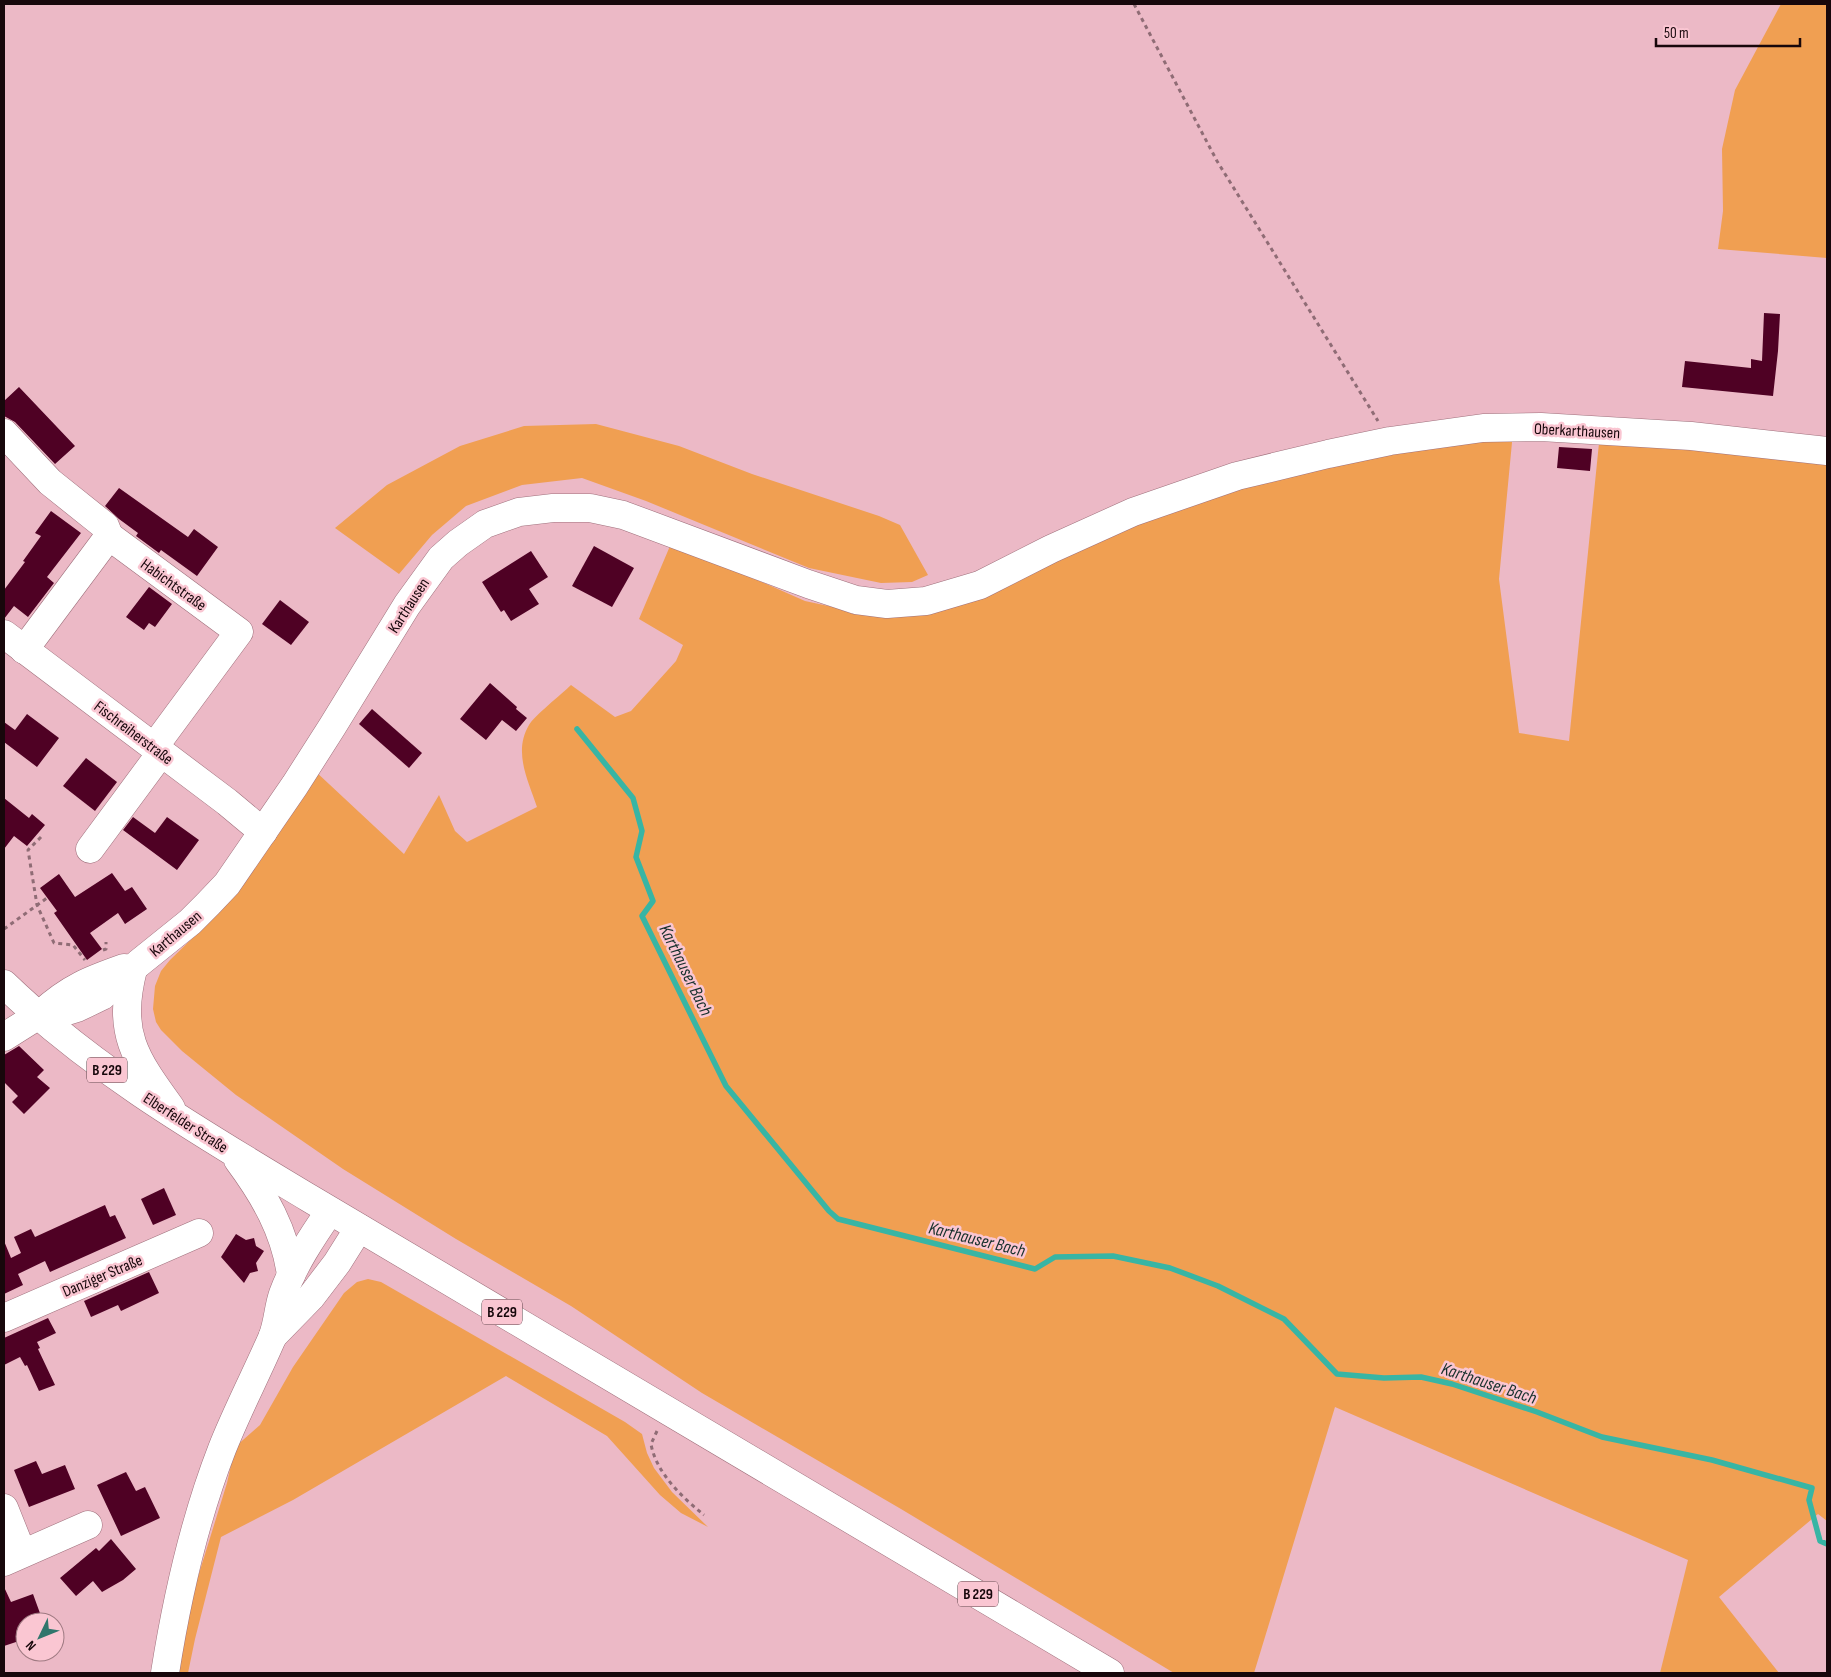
<svg xmlns="http://www.w3.org/2000/svg" width="1831" height="1677" font-family="'Sofia Sans Condensed',sans-serif">
<style>
.green{fill:#f09f52}
.lines{fill:none;stroke-linecap:round;stroke-linejoin:round}
.stream{stroke:#38b5a4;stroke-width:5.5}
.building{fill:#4f0124}
.minor-casing{stroke:#9f707c;stroke-width:29}
.major-casing{stroke:#9f707c;stroke-width:29}
.path{stroke:#8f6c75;stroke-width:3;stroke-dasharray:4 4;stroke-linecap:butt}
.minor{stroke:#fff;stroke-width:28}
.major{stroke:#fff;stroke-width:28}
.labels{text-anchor:middle;stroke-width:5;stroke-linejoin:round;paint-order:stroke}
.shield{fill:#fac6d2;stroke:#5b4047;stroke-width:1}
.shield-label{font-size:15px;font-weight:bold;fill:#17070b}
.street-label{font-size:16px;fill:#17070b;stroke:#fac6d2}
.water-label{font-size:18px;font-style:italic;fill:#17312d;stroke:#fac6d2}
</style>
<rect width="100%" height="100%" fill="#ecb9c6"/>
<g class="green">
<polygon points="1781,4 1827,4 1827,258 1718,249 1723,211 1722,149 1735,90"/>
<polygon points="596,424 679,446 752,474 879,516 900,525 928,575 912,582 881,583 809,568 646,501 582,478 522,485 466,506 432,535 399,574 335,528 387,485 460,446 524,426"/>
<path d="M1513,432L1499,579L1519,733L1569,741L1600,433L1827,446V1521L1818,1514L1719,1597L1779,1673H1660L1688,1560L1335,1407L1254,1673H1174L901,1509L702,1393L571,1306L456,1239L343,1169L236,1095L182,1051L161,1030L156,1022L153,1009L155,986L161,971L170,960L210,921L314,770L404,854L439,795L455,831L467,842L537,807C528,780 513,752 529,725C534,716 562,694 571,685L615,717L631,711L676,661L683,645L639,619L670,546L730,568L805,601L833,607L888,608L1237,482Z"/>
<polygon points="368,1279 381,1282 625,1422 642,1434 647,1453 654,1468 672,1492 708,1527 681,1513 660,1495 607,1436 506,1376 293,1500 221,1537 195,1639 188,1673 176,1673 180,1635 227,1483 235,1447 260,1425 293,1367 344,1293 357,1282"/>
</g>
<g class="lines">
<polyline class="stream" points="577,729 633,798 642,831 636,857 653,901 642,916 726,1086 829,1211 838,1219 1035,1269 1055,1257 1113,1256 1170,1268 1218,1286 1284,1319 1337,1374 1384,1378 1421,1377 1452,1384 1537,1412 1602,1437 1712,1460 1812,1488 1809,1500 1820,1541 1827,1544"/>
</g>
<g class="building">
<polygon points="1764,313 1780,314 1778,351 1773,396 1682,387 1685,361 1751,368 1751,359 1762,361"/>
<polygon points="19,387 75,446 55,464 15,422 4,416 4,401"/>
<polygon points="1559,447 1592,449 1590,471 1557,468"/>
<polygon points="119,488 188,537 194,529 218,547 197,576 161,550 159,553 136,536 138,533 119,519 105,506"/>
<polygon points="51,511 81,533 47,577 54,583 28,617 14,606 4,619 4,590 25,562 23,561 41,536 35,533"/>
<polygon points="594,546 634,568 612,607 572,586"/>
<polygon points="531,551 548,577 529,589 539,604 511,621 504,610 501,612 482,582"/>
<polygon points="149,587 172,604 155,627 149,623 144,630 126,617"/>
<polygon points="280,600 309,622 291,645 262,624"/>
<polygon points="490,683 517,707 516,709 527,718 516,731 502,720 486,740 460,719"/>
<polygon points="372,709 422,753 409,768 359,724"/>
<polygon points="27,714 59,738 37,767 4,742 4,722 15,730"/>
<polygon points="86,758 117,782 95,811 63,786"/>
<polygon points="4,798 29,818 32,814 45,825 27,846 14,836 4,849"/>
<polygon points="133,817 155,833 167,817 199,840 177,870 123,830"/>
<polygon points="112,873 125,891 132,887 147,909 125,924 118,913 90,933 102,949 87,960 54,913 57,911 40,888 59,874 75,897"/>
<polygon points="19,1046 44,1070 37,1077 50,1088 24,1114 12,1102 18,1096 4,1082 4,1055"/>
<polygon points="164,1188 176,1215 153,1225 141,1199"/>
<polygon points="105,1205 110,1217 115,1215 126,1238 50,1272 45,1261 18,1274 23,1285 4,1294 4,1241 11,1258 21,1253 14,1237 31,1229 35,1237"/>
<polygon points="236,1234 246,1240 254,1238 256,1246 264,1251 256,1263 258,1271 250,1273 244,1283 221,1257"/>
<polygon points="149,1272 159,1293 121,1311 118,1305 91,1317 84,1301"/>
<polygon points="48,1318 56,1333 37,1342 40,1348 38,1349 55,1385 39,1391 27,1365 25,1366 20,1357 4,1365 4,1338"/>
<polygon points="36,1461 42,1474 65,1465 75,1489 29,1507 14,1470"/>
<polygon points="126,1472 136,1491 145,1487 160,1518 121,1536 97,1485"/>
<polygon points="111,1539 136,1569 123,1580 102,1592 93,1581 76,1596 60,1578 96,1548 99,1551"/>
<polygon points="4,1587 11,1602 33,1594 41,1616 20,1624 25,1639 4,1646"/>
</g>
<g class="lines">
<g class="minor-casing">
<g id="minor">
<polyline points="4,433 50,482 105,526 109,536"/>
<polyline points="4,634 227,802 263,832"/>
<polyline points="24,650 109,536 239,632 154,747"/>
<polyline points="90,849 161,753"/>
<polyline points="4,1037 39,1015"/>
<polyline points="4,1318 199,1233"/>
<polyline points="4,1508 22,1553"/>
<polyline points="4,1562 88,1525"/>
</g>
</g>
<g class="major-casing">
<g id="major">
<path d="M133,969C117,1033 134,1057 171,1108"/>
<path d="M4,984C94,1071 203,1134 309,1198L1110,1673"/>
<path d="M42,1013C69,988 90,980 124,968"/>
<polyline points="39,1015 61,1013 77,1008 102,996 139,963 190,922 208,904 227,884 295,785 332,727 407,605 441,558 458,543 485,524 519,512 553,508 590,508 623,515 808,584 856,600 887,604 926,601 980,585 1051,549 1133,512 1237,476 1328,454 1390,441 1483,428 1541,427 1691,436 1827,451"/>
<path d="M238,1160C264,1195 285,1231 291,1275"/>
<polyline points="273,1336 311,1297 337,1263 359,1228"/>
<path d="M165,1673C177,1597 194,1521 222,1449C237,1411 256,1375 272,1338C278,1324 278,1308 283,1294C294,1264 312,1237 330,1211"/>
</g>
</g>
<g class="path">
<polyline points="1134,4 1217,161 1378,421"/>
<polyline points="41,837 28,850 37,905 54,943 73,945 85,960"/>
<polyline points="4,929 47,898"/>
<polyline points="103,950 106,949 106,942"/>
<path d="M657,1431L651,1444C656,1473 683,1498 704,1515"/>
</g>
<use href="#minor" class="minor"/>
<use href="#major" class="major"/>
</g>
<g class="labels">
<g class="shield">
<rect x="87" y="1057.5" width="40" height="25" rx="4"/>
<rect x="482" y="1299.5" width="40" height="25" rx="4"/>
<rect x="958" y="1581.5" width="40" height="25" rx="4"/>
</g>
<g class="shield-label">
<text x="107" y="1075">B 229</text>
<text x="502" y="1317">B 229</text>
<text x="978" y="1599">B 229</text>
</g>
<g class="street-label">
<text transform="translate(1577 430) rotate(3)" y="6">Oberkarthausen</text>
<text transform="translate(174 584) rotate(36)" y="6">Habichtstraße</text>
<text transform="translate(408 605) rotate(-57)" y="6">Karthausen</text>
<text transform="translate(134 732) rotate(37)" y="6">Fischreiherstraße</text>
<text transform="translate(175 933) rotate(-40)" y="6">Karthausen</text>
<text transform="translate(186 1122) rotate(33)" y="6">Elberfelder Straße</text>
<text transform="translate(102 1275) rotate(-23)" y="6">Danziger Straße</text>
</g>
<g class="water-label">
<text transform="translate(686 970) rotate(64)" y="6">Karthauser Bach</text>
<text transform="translate(977 1239) rotate(14)" y="6">Karthauser Bach</text>
<text transform="translate(1489 1383) rotate(18)" y="6">Karthauser Bach</text>
</g>
</g>
<rect width="1831" height="1677" fill="none" stroke="#17070b" stroke-width="10"/>
<g transform="translate(40 1637) rotate(227)"><circle r="24" fill="#fac6d2" stroke="#9f7a82"/>
<path d="M0-4L9 19L0 12L-9 19Z" fill="#30766c"/>
<text y="-8" font-size="14" font-weight="bold" text-anchor="middle" fill="#17070b">N</text>
</g>
<path d="M1656 38v8h144v-8" fill="none" stroke="#17070b" stroke-width="2.5"/>
<text x="1664" y="38" font-size="15" fill="#17070b" stroke="#fac6d2" stroke-width="4" paint-order="stroke">50 m</text>
</svg>
